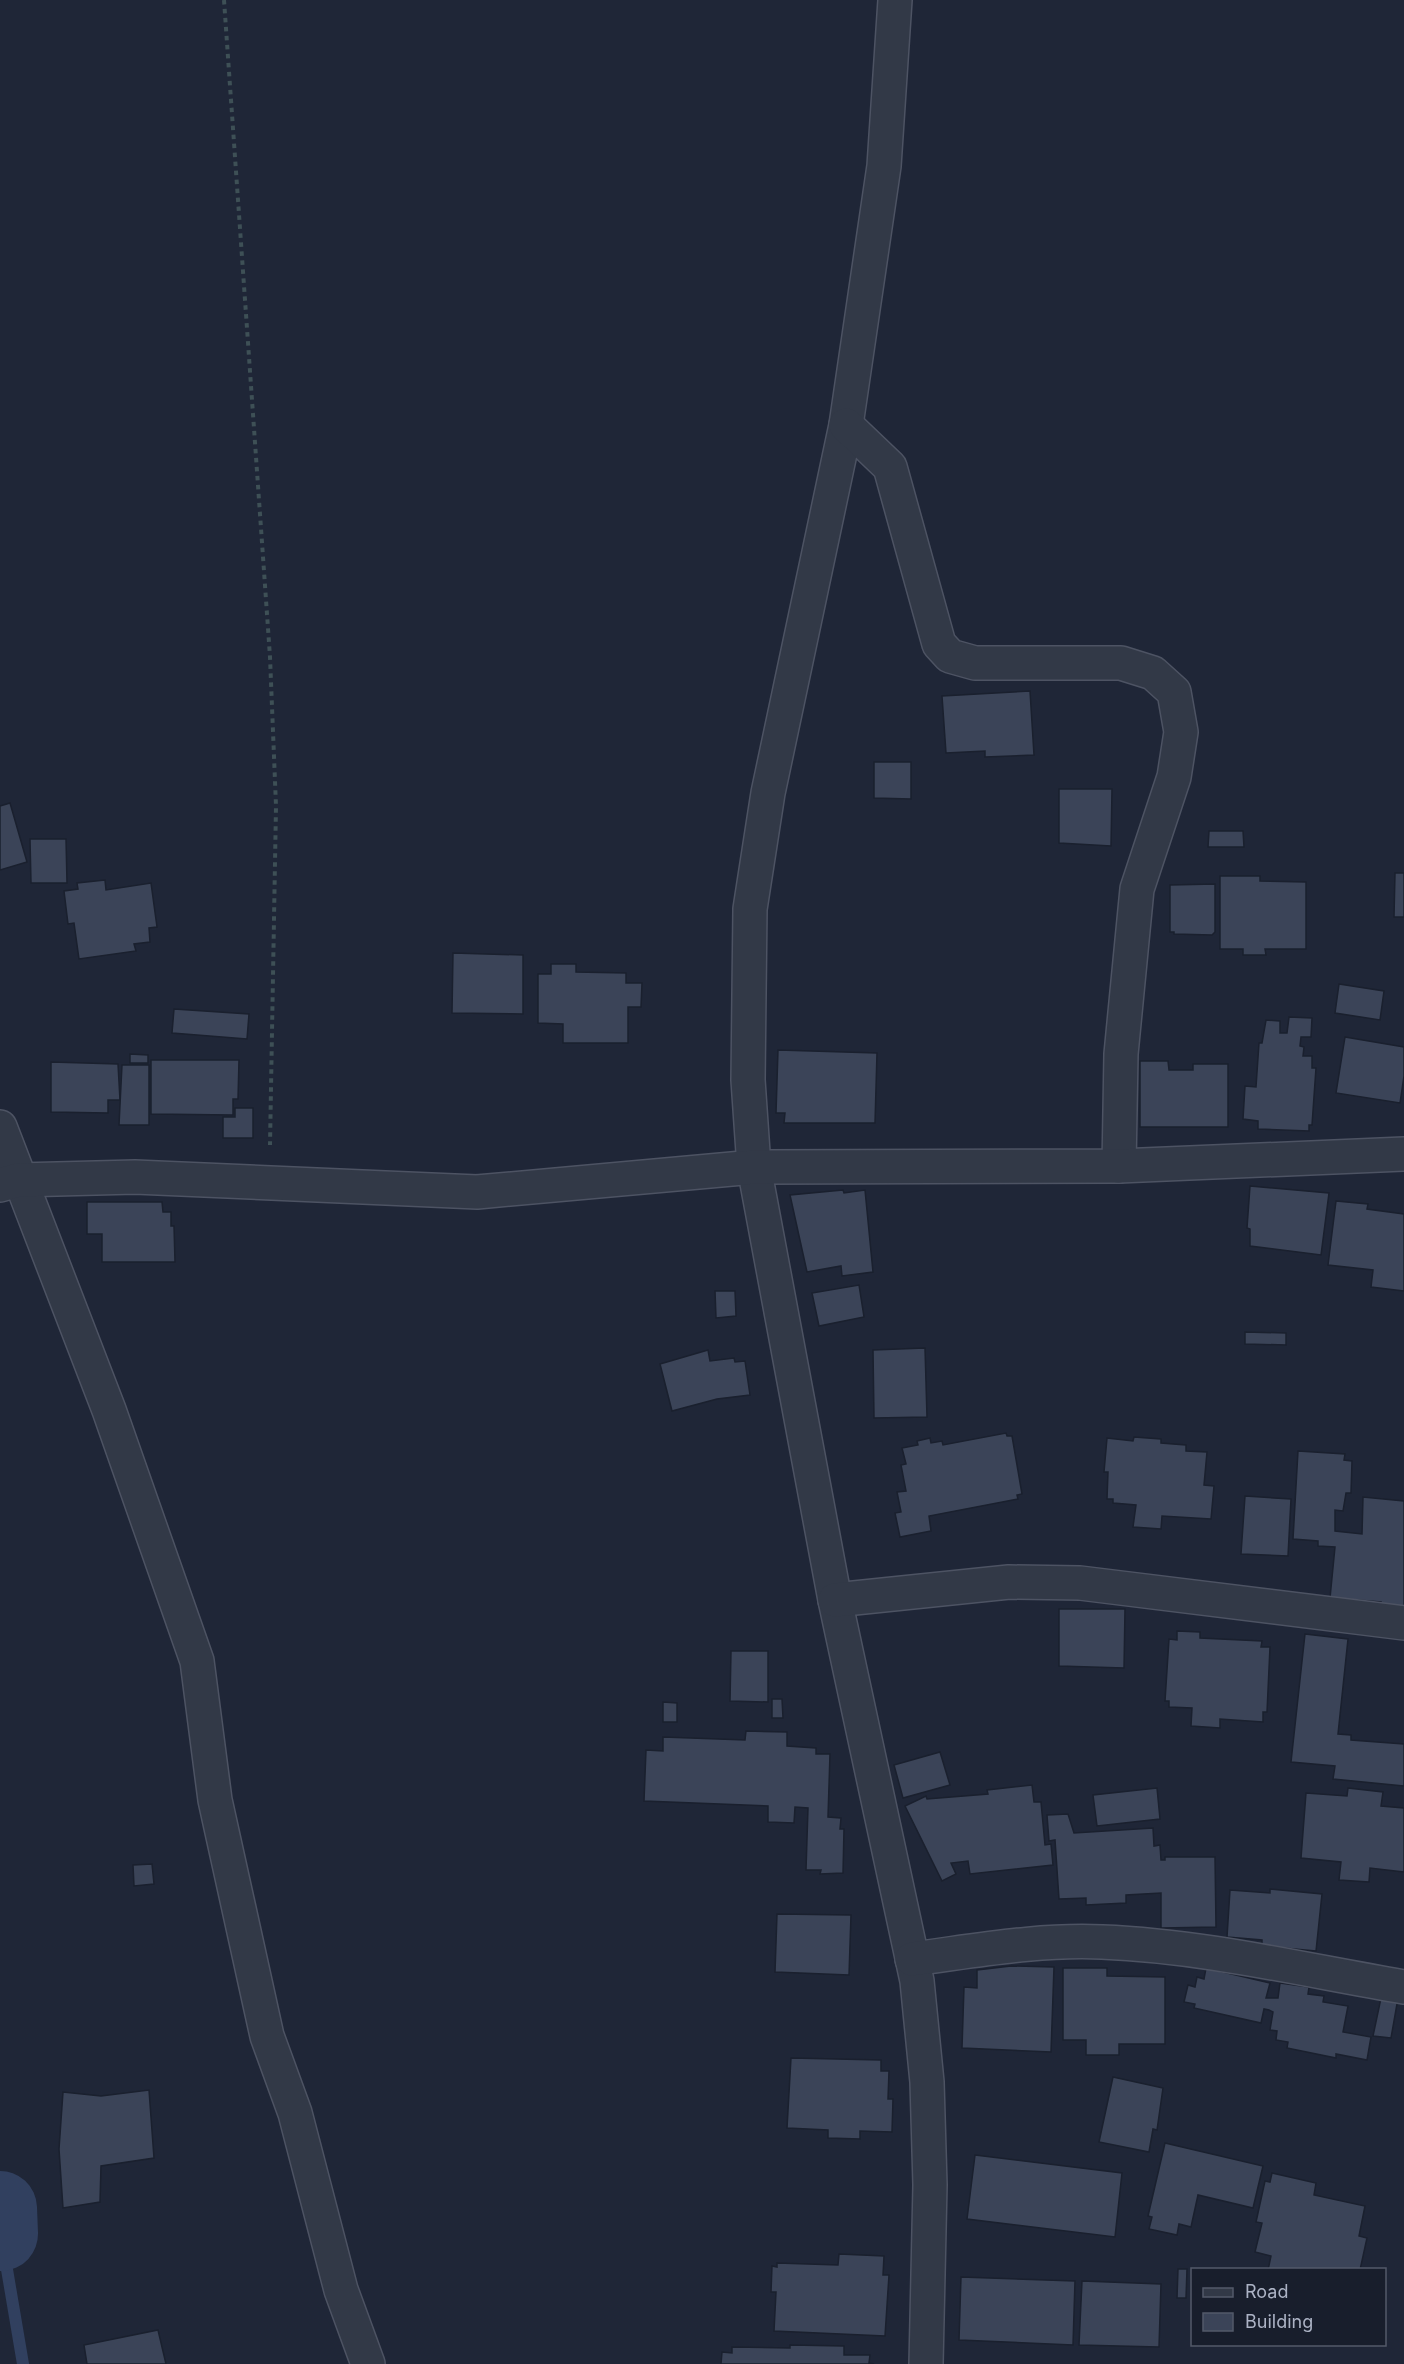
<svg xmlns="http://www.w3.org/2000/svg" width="1404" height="2364" font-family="Inter,sans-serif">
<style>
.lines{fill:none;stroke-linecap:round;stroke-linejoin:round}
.stream{stroke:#31405f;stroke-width:12}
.river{stroke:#31405f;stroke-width:74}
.building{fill:#3b4458;stroke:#1a202e;stroke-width:1.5}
.minor-casing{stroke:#4d5363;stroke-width:36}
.path{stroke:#3e5056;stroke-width:4;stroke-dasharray:4.5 4.5;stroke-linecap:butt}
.minor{stroke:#323947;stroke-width:33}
</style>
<rect width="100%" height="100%" fill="#1f2637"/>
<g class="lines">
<polyline class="stream" points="1,2234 23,2364"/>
<polyline class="river" points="0,2208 1,2234"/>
</g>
<g class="building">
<polygon points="1030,691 1034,755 985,757 985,751 946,753 942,696"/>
<polygon points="874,762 911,762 911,799 874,798"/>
<polygon points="1059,789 1112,789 1111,846 1059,843"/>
<polygon points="10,803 27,862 0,870 0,806"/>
<polygon points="1209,831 1243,831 1244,847 1208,847"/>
<polygon points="30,839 66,839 67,883 31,883"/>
<polygon points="1395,873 1404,873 1404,917 1394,917"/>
<polygon points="1220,876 1260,876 1260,881 1306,882 1306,949 1265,949 1266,955 1243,955 1243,949 1220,949"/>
<polygon points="105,880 106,890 151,883 157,927 149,928 150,942 134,944 136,951 79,959 74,923 68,924 64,891 78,889 77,883"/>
<polygon points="1215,884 1215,932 1212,935 1174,934 1174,932 1170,932 1170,885"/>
<polygon points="453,953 523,955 523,1014 452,1013"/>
<polygon points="551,964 576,964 576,972 626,973 626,983 642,983 641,1007 628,1007 628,1043 563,1043 563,1024 538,1023 538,974 551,974"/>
<polygon points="1339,984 1384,991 1380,1020 1335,1013"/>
<polygon points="174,1009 249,1014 247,1039 172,1033"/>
<polygon points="1289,1017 1312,1018 1311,1037 1301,1037 1300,1046 1304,1047 1303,1056 1312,1056 1312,1068 1316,1068 1312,1125 1309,1125 1309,1131 1258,1129 1258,1121 1243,1119 1245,1086 1256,1087 1259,1043 1262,1043 1266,1020 1280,1021 1280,1033 1287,1033"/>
<polygon points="1345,1037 1404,1047 1404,1076 1400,1103 1336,1093"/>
<polygon points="778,1050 877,1053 875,1123 784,1123 785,1113 776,1113"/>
<polygon points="130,1054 148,1055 148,1063 130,1063"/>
<polygon points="151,1060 239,1060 238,1099 233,1099 233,1115 151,1114"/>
<polygon points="1140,1061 1168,1061 1169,1070 1193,1070 1193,1064 1228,1064 1228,1127 1140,1127"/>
<polygon points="51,1062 118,1064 120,1100 108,1100 108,1113 51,1112"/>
<polygon points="122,1065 149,1065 149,1125 119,1125"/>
<polygon points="235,1108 253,1108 253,1138 223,1138 223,1117 235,1117"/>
<polygon points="1250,1186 1329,1193 1321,1255 1250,1246 1250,1229 1247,1228"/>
<polygon points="843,1190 844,1193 865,1190 873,1272 842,1276 841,1266 807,1272 790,1195"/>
<polygon points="1336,1201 1368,1204 1367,1209 1404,1214 1404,1291 1371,1287 1373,1270 1328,1265"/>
<polygon points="87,1202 162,1202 163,1212 171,1212 171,1226 174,1226 175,1262 102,1262 102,1234 87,1234"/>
<polygon points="859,1285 864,1317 819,1326 812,1293"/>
<polygon points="715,1291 735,1291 736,1316 716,1318"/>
<polygon points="1245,1332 1286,1333 1286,1345 1245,1344"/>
<polygon points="925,1348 927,1417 874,1418 873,1350"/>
<polygon points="708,1350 710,1361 734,1358 735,1362 745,1361 750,1395 717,1399 672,1411 660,1364"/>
<polygon points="1006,1433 1007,1436 1012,1436 1022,1494 1017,1495 1018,1499 929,1516 931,1531 900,1537 895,1513 901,1512 897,1492 906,1491 901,1465 906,1464 902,1448 918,1445 917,1441 930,1438 931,1443 942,1441 943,1445"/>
<polygon points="1134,1437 1161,1439 1161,1443 1186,1445 1186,1451 1207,1452 1204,1485 1214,1486 1211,1519 1162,1516 1161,1529 1133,1527 1136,1505 1113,1503 1113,1499 1107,1499 1108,1472 1104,1472 1107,1438 1133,1441"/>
<polygon points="1298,1451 1345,1454 1344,1460 1352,1461 1351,1493 1346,1493 1343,1511 1335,1510 1335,1531 1362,1534 1363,1497 1404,1501 1404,1612 1381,1609 1381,1602 1330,1598 1335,1547 1318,1546 1318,1541 1293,1539"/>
<polygon points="1245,1496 1291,1499 1288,1556 1241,1554"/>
<polygon points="1059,1609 1125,1609 1124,1668 1059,1666"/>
<polygon points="1177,1631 1200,1632 1200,1638 1262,1641 1261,1647 1270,1647 1267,1712 1263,1712 1263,1722 1220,1719 1220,1728 1191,1726 1192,1708 1169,1707 1169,1701 1165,1701 1169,1639 1177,1640"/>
<polygon points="1305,1634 1348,1639 1338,1734 1351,1735 1351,1740 1404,1744 1404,1786 1333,1779 1335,1766 1291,1762"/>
<polygon points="731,1651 768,1651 768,1702 730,1701"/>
<polygon points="772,1699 782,1699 783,1718 772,1718"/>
<polygon points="663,1702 677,1703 677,1722 663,1722"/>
<polygon points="746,1731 787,1732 787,1746 816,1748 816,1754 830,1754 828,1817 841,1818 840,1829 844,1829 843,1873 820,1874 821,1870 806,1870 808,1808 795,1807 794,1823 768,1822 768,1806 644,1801 646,1750 663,1751 663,1737 745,1740"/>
<polygon points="940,1752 950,1785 903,1798 894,1765"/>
<polygon points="1032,1785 1034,1802 1041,1802 1045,1845 1051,1844 1053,1865 970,1874 968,1861 951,1863 956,1874 942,1881 905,1806 926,1796 927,1799 988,1794 987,1790"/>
<polygon points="1157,1788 1160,1819 1097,1826 1093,1795"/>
<polygon points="1348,1788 1383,1792 1381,1806 1404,1808 1404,1872 1370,1868 1369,1882 1339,1880 1341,1862 1301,1858 1306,1793 1347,1796"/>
<polygon points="1068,1814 1074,1833 1153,1828 1154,1846 1160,1845 1161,1860 1165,1860 1165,1857 1215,1857 1216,1927 1161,1928 1161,1893 1126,1895 1126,1903 1086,1905 1086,1898 1059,1899 1055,1840 1049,1841 1047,1815"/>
<polygon points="152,1864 154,1884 134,1886 133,1865"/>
<polygon points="1270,1889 1322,1894 1316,1951 1262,1946 1262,1940 1227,1937 1230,1890 1270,1893"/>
<polygon points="777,1914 851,1915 849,1975 775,1972"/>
<polygon points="1011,1966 1054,1967 1051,2052 962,2048 964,1987 977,1988 977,1970"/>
<polygon points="1063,1968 1107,1968 1107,1976 1165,1977 1165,2044 1119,2044 1119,2055 1086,2055 1086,2040 1063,2040"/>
<polygon points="1206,1968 1270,1983 1266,1998 1278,1998 1280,1983 1309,1987 1308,1994 1324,1996 1323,2002 1348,2006 1343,2032 1371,2037 1367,2060 1336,2054 1336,2058 1287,2048 1288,2042 1276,2040 1277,2031 1270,2030 1273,2012 1269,2010 1264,2009 1261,2023 1194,2008 1195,2004 1184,2002 1188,1985 1195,1987 1197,1977 1204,1979"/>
<polygon points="1381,1998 1395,2000 1397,2004 1391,2038 1373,2036"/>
<polygon points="791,2058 881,2060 881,2071 889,2071 888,2099 893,2099 892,2132 860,2131 860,2139 828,2138 828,2130 787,2128"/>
<polygon points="1113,2077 1163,2088 1157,2130 1153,2129 1149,2152 1099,2142"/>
<polygon points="149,2090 154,2158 101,2166 100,2202 63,2208 59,2149 63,2092 101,2096"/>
<polygon points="1165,2143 1263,2166 1253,2208 1198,2195 1191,2227 1179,2224 1177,2235 1149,2229 1152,2217 1148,2216"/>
<polygon points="975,2155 1122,2173 1115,2237 967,2219"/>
<polygon points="1272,2173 1316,2183 1314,2195 1365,2206 1359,2236 1367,2238 1360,2270 1268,2270 1271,2256 1255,2252 1262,2223 1256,2222 1265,2181 1270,2182"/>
<polygon points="839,2254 884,2256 883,2275 889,2275 885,2336 774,2331 776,2292 771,2292 772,2266 777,2267 777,2263 838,2265"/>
<polygon points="1178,2269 1187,2269 1186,2298 1177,2298"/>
<polygon points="961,2277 1075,2281 1073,2345 959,2340"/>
<polygon points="1082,2281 1161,2284 1159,2347 1079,2345"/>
<polygon points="158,2330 166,2364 87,2364 84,2345"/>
<polygon points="790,2345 844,2346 844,2355 870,2355 869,2363 874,2364 721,2364 722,2352 732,2353 732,2347 790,2348"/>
</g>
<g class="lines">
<g class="minor-casing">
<g id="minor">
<polyline points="895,0 884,166 846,425 768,793 750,909 748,1080 754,1167 835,1600 917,1981 927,2082 930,2185 926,2364"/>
<polyline points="846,425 890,467 939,644 950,656 975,663 1121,663 1153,673 1174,692 1181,732 1174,777 1137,889 1121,1054 1119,1166"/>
<polyline points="0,1127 109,1410 197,1661 215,1800 267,2036 295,2113 341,2290 368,2364"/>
<polyline points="0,1185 18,1180 135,1177 477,1192 754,1167 1119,1166 1404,1154"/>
<polyline points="835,1600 1009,1582 1080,1583 1404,1623"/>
<path d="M912,1959C975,1951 1039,1939 1102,1942C1204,1946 1304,1970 1404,1987"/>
</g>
</g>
<polyline class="path" points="224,0 270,657 276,806 270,1145"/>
<use href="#minor" class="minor"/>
</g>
<rect x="1191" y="2268" width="195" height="78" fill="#181e2c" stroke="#535a69" stroke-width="1.5"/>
<rect x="1203" y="2288" width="30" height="9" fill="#323947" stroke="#535a69" stroke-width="1.5"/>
<text x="1245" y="2298" font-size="18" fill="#acb3c5">Road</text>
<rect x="1203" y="2313" width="30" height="18" fill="#3b4458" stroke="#535a69" stroke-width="1.5"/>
<text x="1245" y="2328" font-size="18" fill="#acb3c5">Building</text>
</svg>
